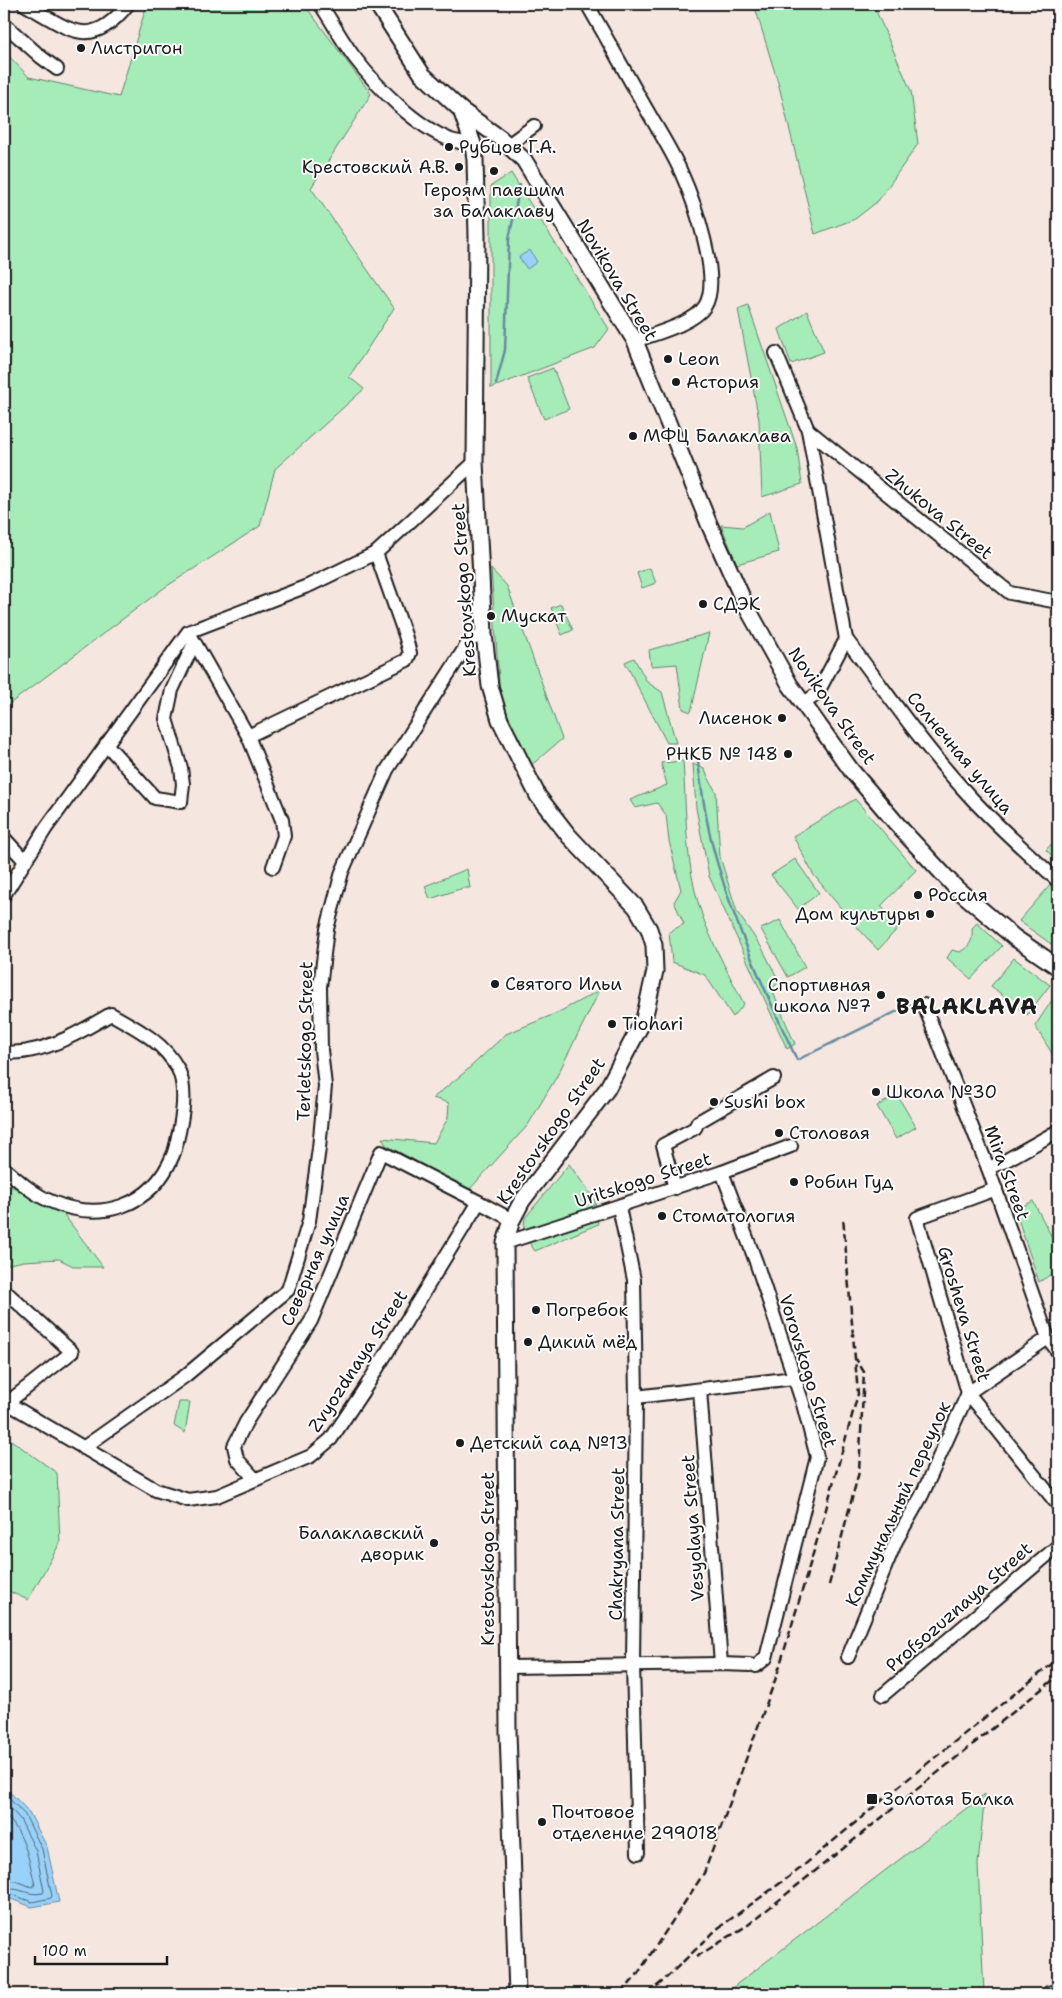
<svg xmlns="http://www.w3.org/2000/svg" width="1062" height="1998" font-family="'Shantell Sans',sans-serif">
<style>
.green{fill:#a5ecb9;stroke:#60846a}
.water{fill:#99d1f8;stroke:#6789a0}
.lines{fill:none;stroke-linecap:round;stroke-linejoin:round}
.shore{stroke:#4e6474;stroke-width:1}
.stream{stroke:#6789a0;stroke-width:2.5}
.minor-casing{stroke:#1c1c1c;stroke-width:16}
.major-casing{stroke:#1c1c1c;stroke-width:19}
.minor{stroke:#fff;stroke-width:12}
.major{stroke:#fff;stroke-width:15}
.rail{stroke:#1c1c1c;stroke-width:2.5;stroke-dasharray:8 4;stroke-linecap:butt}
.poi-dot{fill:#1c1c1c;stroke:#fff;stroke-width:2}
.labels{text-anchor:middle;stroke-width:4;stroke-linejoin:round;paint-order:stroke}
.poi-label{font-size:18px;fill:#1c1c1c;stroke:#fff;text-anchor:start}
.street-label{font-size:18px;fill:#1c1c1c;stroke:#fff}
.district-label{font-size:22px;font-weight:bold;letter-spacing:1px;fill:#1c1c1c;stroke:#fff}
</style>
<rect width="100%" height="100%" fill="#f6e6e0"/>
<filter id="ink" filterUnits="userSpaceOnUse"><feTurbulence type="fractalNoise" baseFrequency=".02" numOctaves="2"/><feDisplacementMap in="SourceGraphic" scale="10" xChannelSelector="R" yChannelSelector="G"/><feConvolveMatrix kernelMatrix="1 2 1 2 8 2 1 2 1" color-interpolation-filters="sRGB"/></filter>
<g filter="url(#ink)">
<g class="green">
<polygon points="147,4 297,4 310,12 371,94 311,188 394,308 349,377 364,389 275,469 260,526 164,588 4,708 4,51 29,77 119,97"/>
<polygon points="754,4 873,4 911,91 918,144 878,201 855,219 815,234 779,86"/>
<polygon points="511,173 609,329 595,348 491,388 491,186"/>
<polygon points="748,305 797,448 802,484 762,497 759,420 738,309"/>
<polygon points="807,311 824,352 791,364 779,329"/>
<polygon points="553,368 569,409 544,419 527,378"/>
<polygon points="770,511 779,552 737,564 721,525 743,527"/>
<polygon points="650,568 656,583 642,588 637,573"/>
<polygon points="491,569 507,586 562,739 528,768 500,695"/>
<polygon points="561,604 573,630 562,635 551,608"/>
<polygon points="709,633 691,712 683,709 677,664 651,666 649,650"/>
<polygon points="634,658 647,682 662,692 676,743 667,743 625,662"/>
<path d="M683,761C686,805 685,848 695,891C704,930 726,968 744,1004L733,1017L705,975L672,962L669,932L684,924L674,902L681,890L669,841L666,815L657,803L635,808L630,800L667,785L661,763Z"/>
<polygon points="693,764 704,769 716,792 720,857 737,912 762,948 779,981 772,990 795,1044 787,1049 709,876 696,808"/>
<polygon points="855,799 916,870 881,906 899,927 878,950 848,917 813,874 793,836"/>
<polygon points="1054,841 1058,845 1058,861 1046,850"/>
<polygon points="795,859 819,893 798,909 771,875"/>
<polygon points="467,869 470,888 463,888 430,899 425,886"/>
<polygon points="1052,883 1058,888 1058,949 1019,921"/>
<polygon points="780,920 805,967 788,977 761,929"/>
<path d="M977,923L1002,946L971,979L947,958L952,950L960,952C971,945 973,941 972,928Z"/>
<polygon points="1014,958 1050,985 1027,1015 991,986"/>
<polygon points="600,990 557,1076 528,1125 469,1190 386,1145 382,1138 434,1143 448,1118 449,1103 433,1098 465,1072 506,1034 557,1013"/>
<polygon points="1058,991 1058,1063 1035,1026"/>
<polygon points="897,1095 916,1127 896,1139 877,1106"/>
<polygon points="569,1164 595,1200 598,1224 535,1251 523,1234 525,1218"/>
<polygon points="4,1184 18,1189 62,1212 103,1267 75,1267 59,1259 24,1261 4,1265"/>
<polygon points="1033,1201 1055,1243 1058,1241 1058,1270 1039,1282 1015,1210"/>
<polygon points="179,1402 190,1402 185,1433 174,1426"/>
<polygon points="4,1435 57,1473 60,1543 28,1600 4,1589"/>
<polygon points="985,1794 978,1864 984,1994 724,1994"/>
</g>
<g class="water">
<polygon points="530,250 537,262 527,269 519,257"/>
<polygon points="4,1786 29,1812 47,1847 59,1902 32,1907 11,1899 4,1906"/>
</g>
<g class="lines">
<g class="shore">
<polyline points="4,1793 25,1815 42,1849 52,1896 51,1898 32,1902 11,1894 4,1899"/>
<path d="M4,1802L20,1819L36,1851L44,1891L43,1893C26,1897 17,1884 4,1891"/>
<path d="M4,1813C25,1835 28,1856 35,1885L32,1887L15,1881L4,1882"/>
</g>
<g class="stream">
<polyline points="496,384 505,350 509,239 520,185"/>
<path d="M698,761C702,795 707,829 717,862C737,931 767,995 797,1060L916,1002"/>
</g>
<g class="minor-casing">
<g id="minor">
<path d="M24,4C68,28 90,53 128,4"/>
<path d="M320,4C332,21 342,41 355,58C378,88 415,126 451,140C457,142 466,143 473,144"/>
<path d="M587,4C609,42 630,81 652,119C662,136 673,154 681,172C694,201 722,279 705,306C694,324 653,334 635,341"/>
<polyline points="4,24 41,57 57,69"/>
<polyline points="508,145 534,126"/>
<polyline points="776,353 808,430 846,639 817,694 803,704"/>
<polyline points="808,430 1010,593 1058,602"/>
<polyline points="192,638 248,736 282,820 284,836 273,867"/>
<path d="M846,639C885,690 921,743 964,790C993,823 1026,851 1058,881"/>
<polyline points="248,736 407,660 410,653 405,635 376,553"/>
<polyline points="106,744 155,798 181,802 183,784 181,768 166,719 172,690 194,643"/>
<polyline points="4,838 25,861"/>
<polyline points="4,895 46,828 188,632 310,585 376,553 475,462"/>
<polyline points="924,1005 988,1168 1048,1338 1058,1352"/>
<path d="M4,1053C12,1052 20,1053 28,1051C58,1046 85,1029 111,1014C136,1028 164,1042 178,1069C187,1088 183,1113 179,1132C177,1140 176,1148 173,1155C152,1207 100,1223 50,1201C33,1194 18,1180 4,1168"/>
<polyline points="988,1168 1003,1162 1058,1131"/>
<polyline points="722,1172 756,1262 803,1404 817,1457 766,1658 756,1666"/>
<polyline points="675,1188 663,1145 695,1128 698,1122 774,1078"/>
<polyline points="996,1189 917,1218 968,1393 1058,1505"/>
<polyline points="619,1207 634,1280 636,1397 633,1665 638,1853"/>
<polyline points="505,1243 722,1172 791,1146"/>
<polyline points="7,1293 72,1352 7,1403"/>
<polyline points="700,1390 721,1664"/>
<polyline points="636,1397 794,1378"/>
<polyline points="4,1401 156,1490 188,1500 217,1496 311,1456 331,1439 367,1385 479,1202 512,1220"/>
<polyline points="83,1448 185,1376 288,1290 309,1221 319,1148 325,1086 321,1050 320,987 327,929 342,872 387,770 470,640 484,634"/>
<polyline points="255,1479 237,1459 234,1446 246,1422 311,1321 381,1152 479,1202"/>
<polyline points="848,1657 896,1541 922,1495 968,1393 1048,1338"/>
<polyline points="507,1667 721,1664 750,1665"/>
<polyline points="883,1695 1058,1546"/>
</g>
</g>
<g class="major-casing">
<g id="major">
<polyline points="377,4 422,74 461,110 500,138 524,160 635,341 709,524 745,604 790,685 851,770 902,830 957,889 1015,938 1058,967"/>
<polyline points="461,110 473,144 475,160 477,236 475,462 484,634 490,686 500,720 538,796 569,836 636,907 649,929 654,945 655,971 644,1019 607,1089 522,1201 512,1220 505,1243 508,1732 517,1994"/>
<polyline points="1050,1994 1058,1993"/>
</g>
</g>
<use href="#minor" class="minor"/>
<use href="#major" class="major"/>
<g class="rail">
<polyline points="829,1585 859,1472 864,1372 856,1359"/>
<polyline points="696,1957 748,1925 1058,1676"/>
<polyline points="621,1994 637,1975 704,1873 777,1675 821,1527 858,1394 843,1217"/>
<polyline points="647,1994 662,1982 717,1929 797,1871 903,1783 1058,1659"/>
</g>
</g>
</g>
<g class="poi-dot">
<circle cx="81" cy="48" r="5"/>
<circle cx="449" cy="147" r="5"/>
<circle cx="459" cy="167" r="5"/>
<circle cx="494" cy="171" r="5"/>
<circle cx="668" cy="359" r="5"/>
<circle cx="676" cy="382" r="5"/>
<circle cx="633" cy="436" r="5"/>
<circle cx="703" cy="604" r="5"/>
<circle cx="491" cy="616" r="5"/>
<circle cx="782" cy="718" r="5"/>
<circle cx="788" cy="754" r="5"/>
<circle cx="918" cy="895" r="5"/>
<circle cx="930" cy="914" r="5"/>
<circle cx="495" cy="984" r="5"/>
<circle cx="881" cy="995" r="5"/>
<circle cx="612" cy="1024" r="5"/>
<circle cx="876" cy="1092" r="5"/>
<circle cx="714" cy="1102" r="5"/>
<circle cx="779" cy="1133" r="5"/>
<circle cx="794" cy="1182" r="5"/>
<circle cx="662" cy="1216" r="5"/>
<circle cx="536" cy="1310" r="5"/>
<circle cx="528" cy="1342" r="5"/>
<circle cx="460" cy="1443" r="5"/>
<circle cx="434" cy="1543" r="5"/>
<rect x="866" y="1793" width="12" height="12" rx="2.5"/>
<circle cx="542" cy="1822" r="5"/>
</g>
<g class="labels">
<g class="poi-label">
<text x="91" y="54">Листригон</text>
<text x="459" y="153">Рубцов Г.А.</text>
<text x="449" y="173" text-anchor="end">Крестовский А.В.</text>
<text x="494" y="196" text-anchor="middle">Героям павшим<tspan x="494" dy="21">за Балаклаву</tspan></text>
<text x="678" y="365">Leon</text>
<text x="686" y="388">Астория</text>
<text x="643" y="442">МФЦ Балаклава</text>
<text x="713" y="610">СДЭК</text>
<text x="501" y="622">Мускат</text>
<text x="772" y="724" text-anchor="end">Лисенок</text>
<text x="778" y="760" text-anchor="end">РНКБ № 148</text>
<text x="928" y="901">Россия</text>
<text x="920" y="920" text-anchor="end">Дом культуры</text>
<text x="505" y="990">Святого Ильи</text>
<text x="871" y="991" text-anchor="end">Спортивная<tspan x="871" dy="21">школа №7</tspan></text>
<text x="622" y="1030">Tiohari</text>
<text x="886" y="1098">Школа №30</text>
<text x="724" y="1108">Sushi box</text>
<text x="789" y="1139">Столовая</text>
<text x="804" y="1188">Робин Гуд</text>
<text x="672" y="1222">Стоматология</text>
<text x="546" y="1316">Погребок</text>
<text x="538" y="1348">Дикий мёд</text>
<text x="470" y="1449">Детский сад №13</text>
<text x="424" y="1539" text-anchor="end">Балаклавский<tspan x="424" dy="21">дворик</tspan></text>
<text x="883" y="1805">Золотая Балка</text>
<text x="552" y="1818">Почтовое<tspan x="552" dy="21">отделение 299018</tspan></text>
</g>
<g class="street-label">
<text transform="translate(617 280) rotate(59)" y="6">Novikova Street</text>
<text transform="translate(939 514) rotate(39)" y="6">Zhukova Street</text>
<text transform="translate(464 590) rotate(-94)" y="6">Krestovskogo Street</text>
<text transform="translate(832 706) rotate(55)" y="6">Novikova Street</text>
<text transform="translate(960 753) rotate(50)" y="6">Солнечная улица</text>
<text transform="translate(305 1041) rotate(-89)" y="6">Terletskogo Street</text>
<text transform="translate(551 1131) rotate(-55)" y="6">Krestovskogo Street</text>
<text transform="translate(1007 1173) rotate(70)" y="6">Mira Street</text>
<text transform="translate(643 1180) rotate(-18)" y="6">Uritskogo Street</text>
<text transform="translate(315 1260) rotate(-66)" y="6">Северная улица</text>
<text transform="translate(964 1314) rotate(73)" y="6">Grosheva Street</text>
<text transform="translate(358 1361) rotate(-57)" y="6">Zvyozdnaya Street</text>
<text transform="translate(808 1371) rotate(73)" y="6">Vorovskogo Street</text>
<text transform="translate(898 1504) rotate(-65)" y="6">Коммунальный переулок</text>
<text transform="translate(693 1528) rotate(-94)" y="6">Vesyolaya Street</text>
<text transform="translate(617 1544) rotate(-89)" y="6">Chakryana Street</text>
<text transform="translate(488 1559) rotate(-90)" y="6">Krestovskogo Street</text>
<text transform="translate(959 1607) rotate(-41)" y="6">Profsozuznaya Street</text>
</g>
<g class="district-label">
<text x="967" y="1014">BALAKLAVA</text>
</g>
</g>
<rect width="1062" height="1998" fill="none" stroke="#fff" stroke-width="20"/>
<rect x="10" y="10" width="1042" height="1978" fill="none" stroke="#1c1c1c" stroke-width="2" filter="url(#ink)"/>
<path d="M35 1956v8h132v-8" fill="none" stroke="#1c1c1c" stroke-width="2.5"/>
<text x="42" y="1956" font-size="15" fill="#1c1c1c" stroke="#ffffff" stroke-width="4" paint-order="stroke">100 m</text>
</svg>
